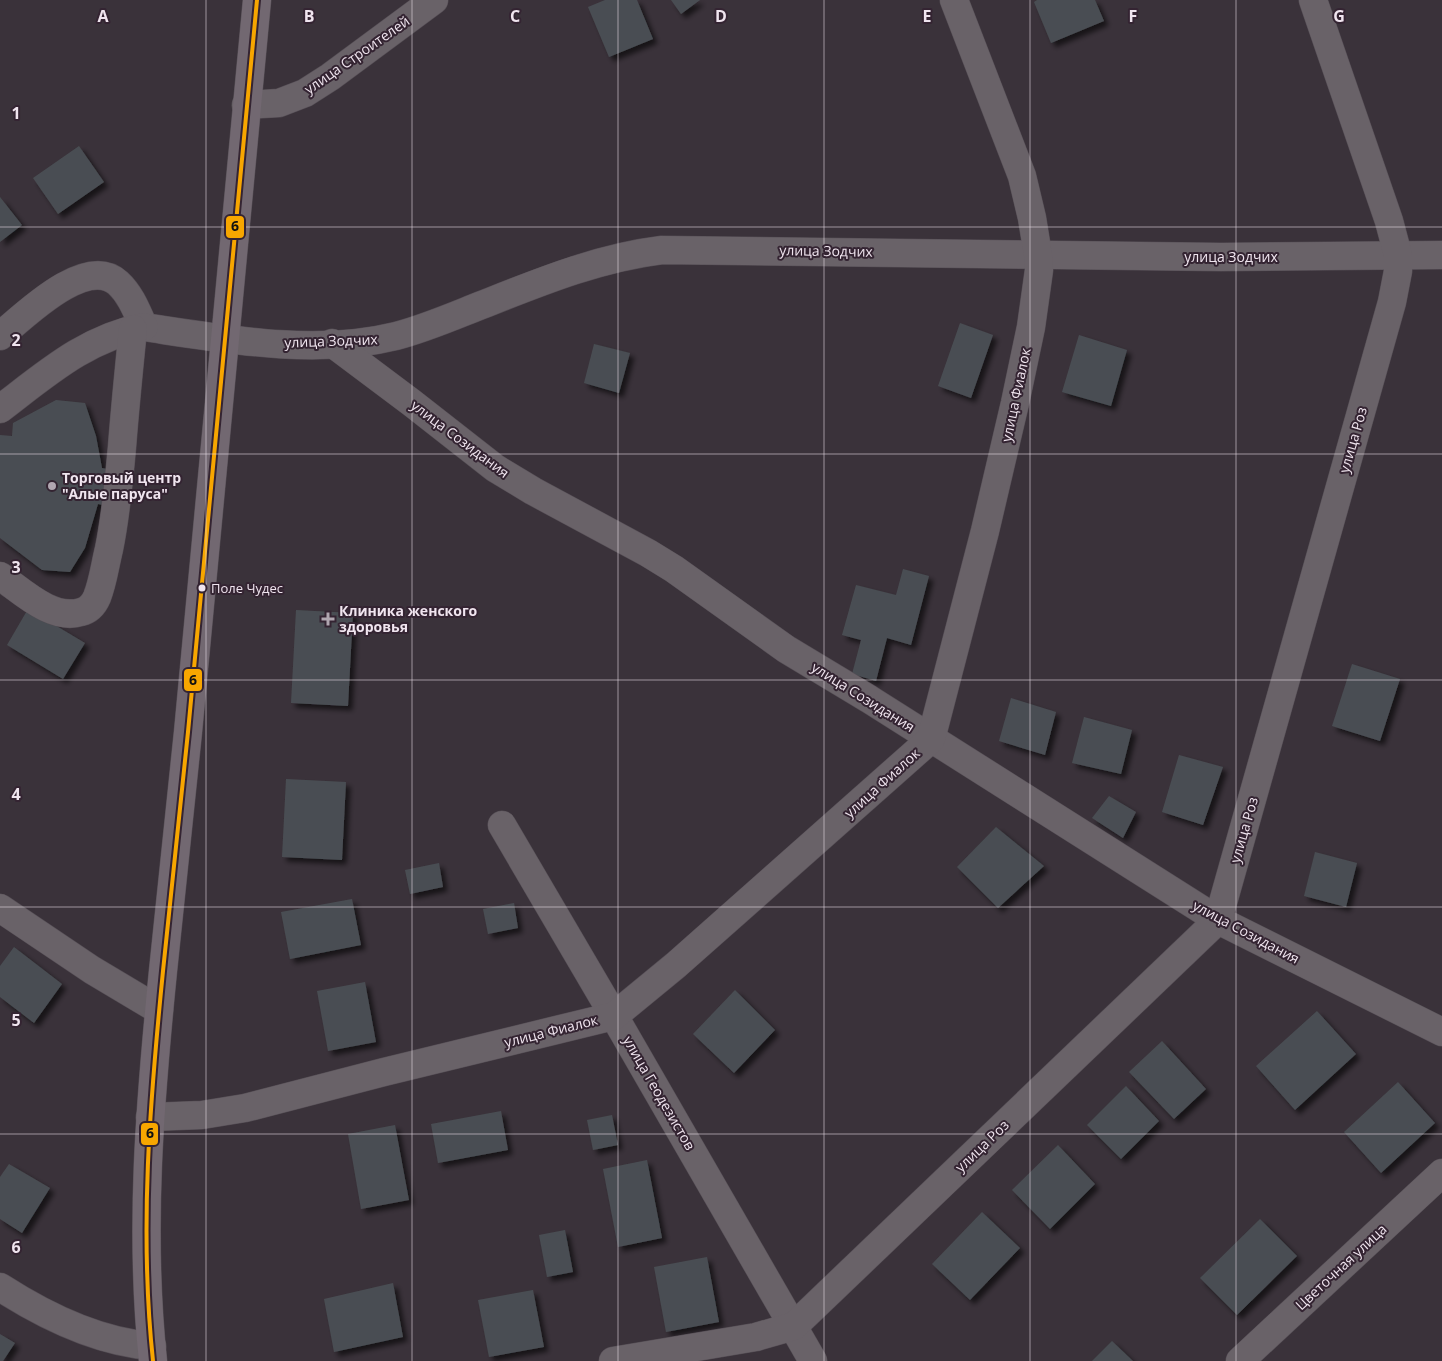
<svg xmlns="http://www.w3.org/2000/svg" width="1442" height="1361" font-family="'Open Sans',sans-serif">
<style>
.building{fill:#494e53;filter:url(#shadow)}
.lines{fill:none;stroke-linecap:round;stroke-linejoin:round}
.minor-casing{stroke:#564f56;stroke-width:29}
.major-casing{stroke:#564f56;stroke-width:29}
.minor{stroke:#696268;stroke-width:28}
.major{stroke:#726871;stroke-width:28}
.bus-1-casing{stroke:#342432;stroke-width:8}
.bus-1{stroke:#f7a600;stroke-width:4}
.grid{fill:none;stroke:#f0e5ef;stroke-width:1;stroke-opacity:0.55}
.poi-dot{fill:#b0a6b0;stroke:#342432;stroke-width:2}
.bus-dot{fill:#f0e5ef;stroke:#342432;stroke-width:2}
.labels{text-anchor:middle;stroke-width:4;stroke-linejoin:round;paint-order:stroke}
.bus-label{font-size:13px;fill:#f0e5ef;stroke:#342432;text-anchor:start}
.street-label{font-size:14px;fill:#f0e5ef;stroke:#342432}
.poi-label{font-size:14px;font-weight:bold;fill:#f0e5ef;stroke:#342432;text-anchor:start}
.grid-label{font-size:16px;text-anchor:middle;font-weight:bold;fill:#f0e5ef;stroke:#342432;stroke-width:4;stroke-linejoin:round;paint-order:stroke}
.line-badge{stroke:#342432;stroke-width:2}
.pale-badge-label{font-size:14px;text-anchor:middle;font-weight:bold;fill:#111}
</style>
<defs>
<filter id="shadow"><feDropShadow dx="4.5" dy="4.5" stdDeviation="2.5" flood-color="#0009"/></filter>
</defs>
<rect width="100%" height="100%" fill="#3a323a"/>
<g class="building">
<polygon points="605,0 637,0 653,39 609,57 588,7"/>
<polygon points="671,0 700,0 681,14"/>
<polygon points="1037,0 1095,0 1104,21 1051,43 1034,2"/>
<polygon points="79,146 104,182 58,214 33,178"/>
<polygon points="0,197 22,225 0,242"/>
<polygon points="960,323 993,335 971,398 938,386"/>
<polygon points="1079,335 1127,350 1111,406 1062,392"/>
<polygon points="594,344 630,353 619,393 584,383"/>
<polygon points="56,400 85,403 96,436 102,468 107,469 103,505 98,504 85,548 70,572 42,570 0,538 0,435 12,436 13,423"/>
<polygon points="903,569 929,576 911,645 887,638 876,681 852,674 861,640 842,635 856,585 896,595"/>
<polygon points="28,609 85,643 63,679 7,645"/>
<polygon points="296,610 353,613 348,706 291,703"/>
<polygon points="1352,664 1400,679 1380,741 1332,726"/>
<polygon points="1011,698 1056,712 1045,755 999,741"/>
<polygon points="1084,717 1132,730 1121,774 1072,763"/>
<polygon points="1179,755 1223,767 1203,825 1162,812"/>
<polygon points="286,779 346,782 342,860 282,857"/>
<polygon points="1109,796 1136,812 1123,838 1092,818"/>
<polygon points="996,827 1044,866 998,908 957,867"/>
<polygon points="1315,852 1357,863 1346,907 1304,896"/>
<polygon points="439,863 443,887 410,894 405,870"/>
<polygon points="352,899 361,945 290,959 281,912"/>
<polygon points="514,903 518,928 488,934 483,909"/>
<polygon points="14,947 62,984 34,1023 0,997 0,966"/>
<polygon points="365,982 376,1042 328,1051 317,991"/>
<polygon points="735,990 775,1030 734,1073 693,1034"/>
<polygon points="1317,1011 1356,1054 1295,1110 1256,1066"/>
<polygon points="1162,1041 1206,1089 1174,1119 1129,1072"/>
<polygon points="1398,1082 1435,1123 1381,1173 1344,1132"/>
<polygon points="1126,1086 1159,1121 1121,1159 1087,1125"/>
<polygon points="501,1111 508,1150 438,1163 431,1124"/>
<polygon points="612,1115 618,1145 593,1150 587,1120"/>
<polygon points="395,1125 409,1200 361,1209 348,1134"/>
<polygon points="1058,1145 1095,1184 1050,1229 1012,1190"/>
<polygon points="647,1160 662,1238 618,1247 603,1169"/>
<polygon points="9,1164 50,1188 22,1233 0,1219 0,1177"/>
<polygon points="982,1212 1020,1248 970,1300 932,1264"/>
<polygon points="1260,1219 1297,1256 1237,1315 1200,1278"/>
<polygon points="565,1230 573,1272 547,1277 539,1235"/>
<polygon points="707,1257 719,1322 666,1332 654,1267"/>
<polygon points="393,1283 403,1337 334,1352 324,1299"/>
<polygon points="533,1290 544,1347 489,1357 478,1300"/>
<polygon points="0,1334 15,1343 3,1361 0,1361"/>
<polygon points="1112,1341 1133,1361 1092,1361"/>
</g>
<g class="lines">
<g class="minor-casing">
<g id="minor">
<polyline points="246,105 279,103 305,93 330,77 434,0"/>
<path d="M0,336C24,316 86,254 118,283C131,295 137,312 144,327C224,339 316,356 396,336C423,329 449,318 474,308C535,284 596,258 662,250L1221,257L1442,255"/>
<polyline points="332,343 412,403 495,468 533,491 648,553 674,569 786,649 869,699 1218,920 1442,1032"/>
<path d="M0,409C46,374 86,338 144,327"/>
<path d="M0,576C22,591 52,621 81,612C89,610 94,604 97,597C103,582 105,565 109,549C116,515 119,481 122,447C125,408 129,368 133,329"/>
<polyline points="502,825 614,1016 813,1361"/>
<polyline points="0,908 92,970 159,1010"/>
<polyline points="150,1117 202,1115 245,1108 384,1072 614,1016 676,965 931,739 985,531 1015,403 1031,327 1039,270 1038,255 1032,218 1022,176 954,0"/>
<path d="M0,1287C45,1316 98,1342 152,1346"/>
<polyline points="613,1361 756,1337 794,1326 1218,920 1392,302 1398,271 1398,255 1389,221 1313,0"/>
<polyline points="1240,1361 1442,1173"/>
</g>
</g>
<g class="major-casing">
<path id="major" d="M153,1361C139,1230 150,1101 163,971C172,891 180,811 188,732C213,488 232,244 257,0"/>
</g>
<use href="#minor" class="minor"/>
<use href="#major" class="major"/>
<g class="bus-1-casing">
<path id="bus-1" d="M153,1361C139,1230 150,1101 163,971C172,891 180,811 188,732C213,488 232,244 257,0"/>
</g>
<use href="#bus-1" class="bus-1"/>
</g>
<path class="grid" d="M206,0V1361M412,0V1361M618,0V1361M824,0V1361M1030,0V1361M1236,0V1361M0,227H1442M0,454H1442M0,680H1442M0,907H1442M0,1134H1442"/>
<g class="poi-dot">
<circle cx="52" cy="486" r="5"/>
<path d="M325.5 611.5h5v5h5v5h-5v5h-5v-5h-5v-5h5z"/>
</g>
<circle class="bus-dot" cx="202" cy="588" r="4.5"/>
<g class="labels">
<g class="bus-label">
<text x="211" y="593">Поле Чудес</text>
</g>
<g class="street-label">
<text transform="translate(357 55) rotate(-35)" y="5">улица Строителей</text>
<text transform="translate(826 251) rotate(1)" y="5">улица Зодчих</text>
<text x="1231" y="262">улица Зодчих</text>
<text transform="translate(331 341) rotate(-2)" y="5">улица Зодчих</text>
<text transform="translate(1016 395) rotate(-78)" y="5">улица Фиалок</text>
<text transform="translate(460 439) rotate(37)" y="5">улица Созидания</text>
<text transform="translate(1353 440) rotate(-74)" y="5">улица Роз</text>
<text transform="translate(863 697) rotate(32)" y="5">улица Созидания</text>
<text transform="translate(882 783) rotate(-42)" y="5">улица Фиалок</text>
<text transform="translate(1244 830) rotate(-74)" y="5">улица Роз</text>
<text transform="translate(1246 932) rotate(28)" y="5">улица Созидания</text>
<text transform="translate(551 1031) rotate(-14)" y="5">улица Фиалок</text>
<text transform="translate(659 1093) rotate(60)" y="5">улица Геодезистов</text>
<text transform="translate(982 1146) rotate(-44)" y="5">улица Роз</text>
<text transform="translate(1341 1267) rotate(-43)" y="5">Цветочная улица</text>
</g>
<g class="poi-label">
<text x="62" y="483">Торговый центр<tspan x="62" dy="16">"Алые паруса"</tspan></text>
<text x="339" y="616">Клиника женского<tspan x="339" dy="16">здоровья</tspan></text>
</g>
</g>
<g class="grid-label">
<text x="103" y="22">A</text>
<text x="309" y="22">B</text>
<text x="515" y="22">C</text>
<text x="721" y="22">D</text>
<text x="927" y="22">E</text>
<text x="1133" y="22">F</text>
<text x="1339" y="22">G</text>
<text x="16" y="119">1</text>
<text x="16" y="346">2</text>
<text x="16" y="573">3</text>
<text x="16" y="800">4</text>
<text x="16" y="1026">5</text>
<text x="16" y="1253">6</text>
</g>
<g class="line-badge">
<rect x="225" y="215" width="20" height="24" rx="5" fill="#f7a600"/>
<rect x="183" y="668" width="20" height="24" rx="5" fill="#f7a600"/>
<rect x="140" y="1122" width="19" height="24" rx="5" fill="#f7a600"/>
</g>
<g class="pale-badge-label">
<text x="235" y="231">6</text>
<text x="193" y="685">6</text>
<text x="150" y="1138">6</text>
</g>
</svg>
